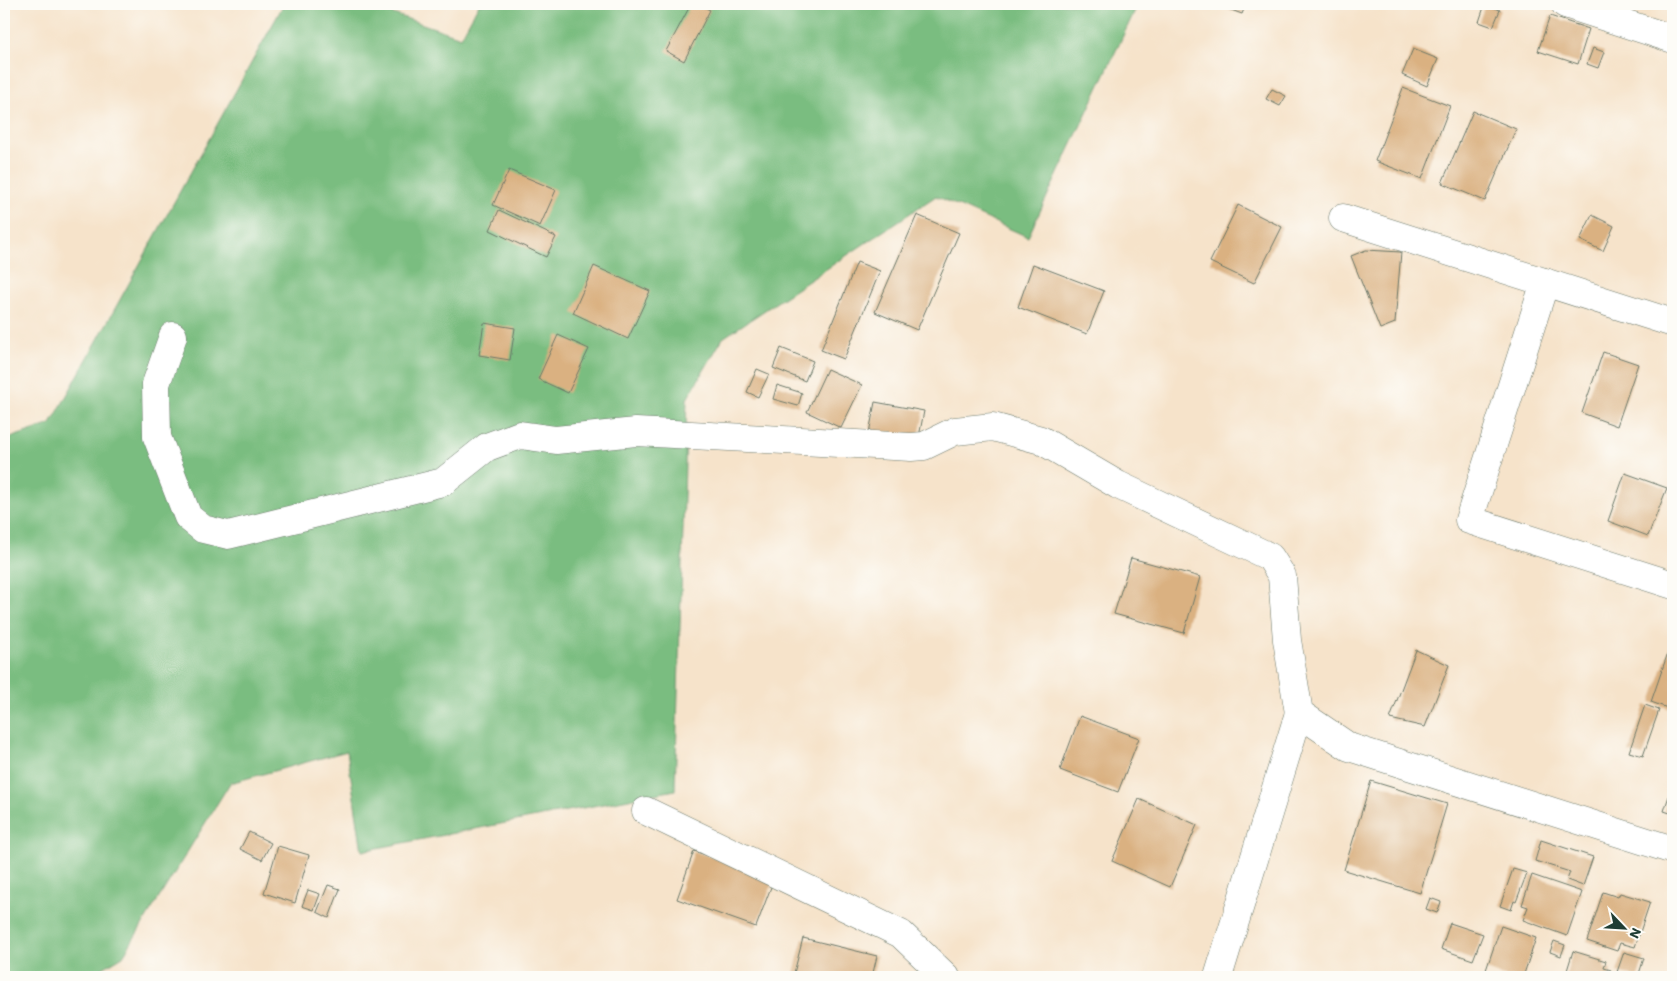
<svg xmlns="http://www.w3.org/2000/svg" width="1677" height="981" font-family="Itim,sans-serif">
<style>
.forest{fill:#7abd80;stroke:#4c7d5a}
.building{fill:#dab181}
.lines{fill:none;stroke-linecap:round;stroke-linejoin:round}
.minor-casing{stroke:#6a7768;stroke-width:29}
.minor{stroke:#fff;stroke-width:28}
</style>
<rect width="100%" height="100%" fill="#fdfcf7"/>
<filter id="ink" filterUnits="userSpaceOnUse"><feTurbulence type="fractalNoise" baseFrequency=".02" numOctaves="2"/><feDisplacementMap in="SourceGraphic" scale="10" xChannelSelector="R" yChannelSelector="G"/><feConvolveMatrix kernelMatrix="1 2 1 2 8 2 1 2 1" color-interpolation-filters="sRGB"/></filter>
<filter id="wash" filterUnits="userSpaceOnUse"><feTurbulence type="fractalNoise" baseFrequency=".0096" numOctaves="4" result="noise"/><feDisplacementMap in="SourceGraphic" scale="20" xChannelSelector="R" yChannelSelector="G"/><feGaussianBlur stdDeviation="1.12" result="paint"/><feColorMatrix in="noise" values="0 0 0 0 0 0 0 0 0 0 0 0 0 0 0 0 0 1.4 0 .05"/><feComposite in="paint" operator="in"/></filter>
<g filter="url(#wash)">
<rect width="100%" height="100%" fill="#f6e3ca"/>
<polygon class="forest" points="284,4 364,4 461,37 479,4 1138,4 1028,237 936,196 723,338 687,399 675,790 362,851 347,751 230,783 123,956 88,977 4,977 4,440 51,424"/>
<g id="blocks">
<g class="building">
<polygon points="691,4 698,4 710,10 684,61 666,51"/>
<polygon points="1215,4 1246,4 1242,14"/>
<polygon points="1485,4 1500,10 1493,27 1479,22"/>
<polygon points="1550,16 1589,29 1578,64 1538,51"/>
<polygon points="1593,48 1604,52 1598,68 1587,64"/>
<polygon points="1413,49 1438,59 1427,86 1402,75"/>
<polygon points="1403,88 1450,106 1422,179 1375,161"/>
<polygon points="1272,89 1286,96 1280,106 1266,99"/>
<polygon points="1473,111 1516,129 1485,201 1442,183"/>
<polygon points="509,170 556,190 540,226 493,205"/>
<polygon points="1238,205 1282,227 1254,283 1210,262"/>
<polygon points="499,210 556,237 546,257 490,230"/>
<polygon points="917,215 959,233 917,330 875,312"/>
<polygon points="1592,215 1614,226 1603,251 1580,240"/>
<polygon points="1366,250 1401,252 1395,323 1380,329 1351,256"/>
<polygon points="857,262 880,271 844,359 821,350"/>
<polygon points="1033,264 1104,291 1087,334 1018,307"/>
<polygon points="594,266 650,291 628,339 573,313"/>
<polygon points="484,323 515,328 510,360 479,355"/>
<polygon points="558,335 589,349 568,393 538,379"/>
<polygon points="781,348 813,361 805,381 773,368"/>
<polygon points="1603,352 1638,364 1617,426 1582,413"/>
<polygon points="757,369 769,374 758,397 747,392"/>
<polygon points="827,369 862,385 841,428 807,412"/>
<polygon points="777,385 802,393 798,406 773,399"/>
<polygon points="875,402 924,411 918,442 869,433"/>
<polygon points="1625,473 1667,488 1648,536 1608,521"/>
<polygon points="1131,558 1200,577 1184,633 1114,614"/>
<polygon points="1673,638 1673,710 1651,702"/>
<polygon points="1416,650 1449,665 1425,727 1390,719"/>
<polygon points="1645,705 1659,710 1643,756 1629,752"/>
<polygon points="1080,716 1139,738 1118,792 1060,770"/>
<polygon points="1371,781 1447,804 1420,893 1344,870"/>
<polygon points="1673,784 1673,814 1664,811"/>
<polygon points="1139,799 1197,825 1170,887 1112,861"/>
<polygon points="249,832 271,843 262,860 240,849"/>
<polygon points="1541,840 1593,857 1583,886 1567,880 1570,872 1535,861"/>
<polygon points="278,846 309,855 295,903 264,893"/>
<polygon points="694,851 774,879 756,927 677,899"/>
<polygon points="1513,869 1527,873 1516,902 1514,901 1511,910 1500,906"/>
<polygon points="1532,875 1582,892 1567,936 1523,920 1528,907 1522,905"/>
<polygon points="328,885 340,889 329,918 317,912"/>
<polygon points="308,890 320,894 314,910 302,906"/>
<polygon points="1603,892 1618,897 1620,893 1650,902 1635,947 1620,943 1617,951 1587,941"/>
<polygon points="1430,898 1441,902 1437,913 1426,909"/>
<polygon points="1450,923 1483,934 1473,960 1441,949"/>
<polygon points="1501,926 1536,938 1523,977 1504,977 1486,970"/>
<polygon points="803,938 877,956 872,977 793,977"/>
<polygon points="1554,941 1565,945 1561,956 1550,952"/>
<polygon points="1573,951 1606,961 1604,968 1611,970 1609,977 1565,977"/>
<polygon points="1624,952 1644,958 1638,977 1617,972"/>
</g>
</g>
</g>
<g filter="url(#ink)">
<use href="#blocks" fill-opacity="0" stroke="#6a7768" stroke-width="1"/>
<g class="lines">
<g class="minor-casing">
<g id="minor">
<polyline points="1565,4 1673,39"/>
<polyline points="1343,218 1673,323"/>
<polyline points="1545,282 1469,520 1673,585"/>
<polyline points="173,336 156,384 157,437 188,517 203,529 228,535 443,482 487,447 520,435 556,440 636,432 911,447 924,446 955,431 993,427 1041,440 1118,485 1270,557 1282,576 1287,640 1299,713 1349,747 1673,850"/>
<polyline points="646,811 901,934 946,977"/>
<polyline points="1218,977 1299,713"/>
</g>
</g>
<use href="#minor" class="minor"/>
</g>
</g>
<rect width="1677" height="981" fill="none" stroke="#fdfcf7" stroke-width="20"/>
<g transform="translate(1624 928) rotate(115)" stroke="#fdfcf7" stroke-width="4" paint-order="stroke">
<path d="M0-4L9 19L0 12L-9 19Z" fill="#1f3d34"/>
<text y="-8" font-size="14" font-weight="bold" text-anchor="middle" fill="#1f3d34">N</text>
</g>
</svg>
